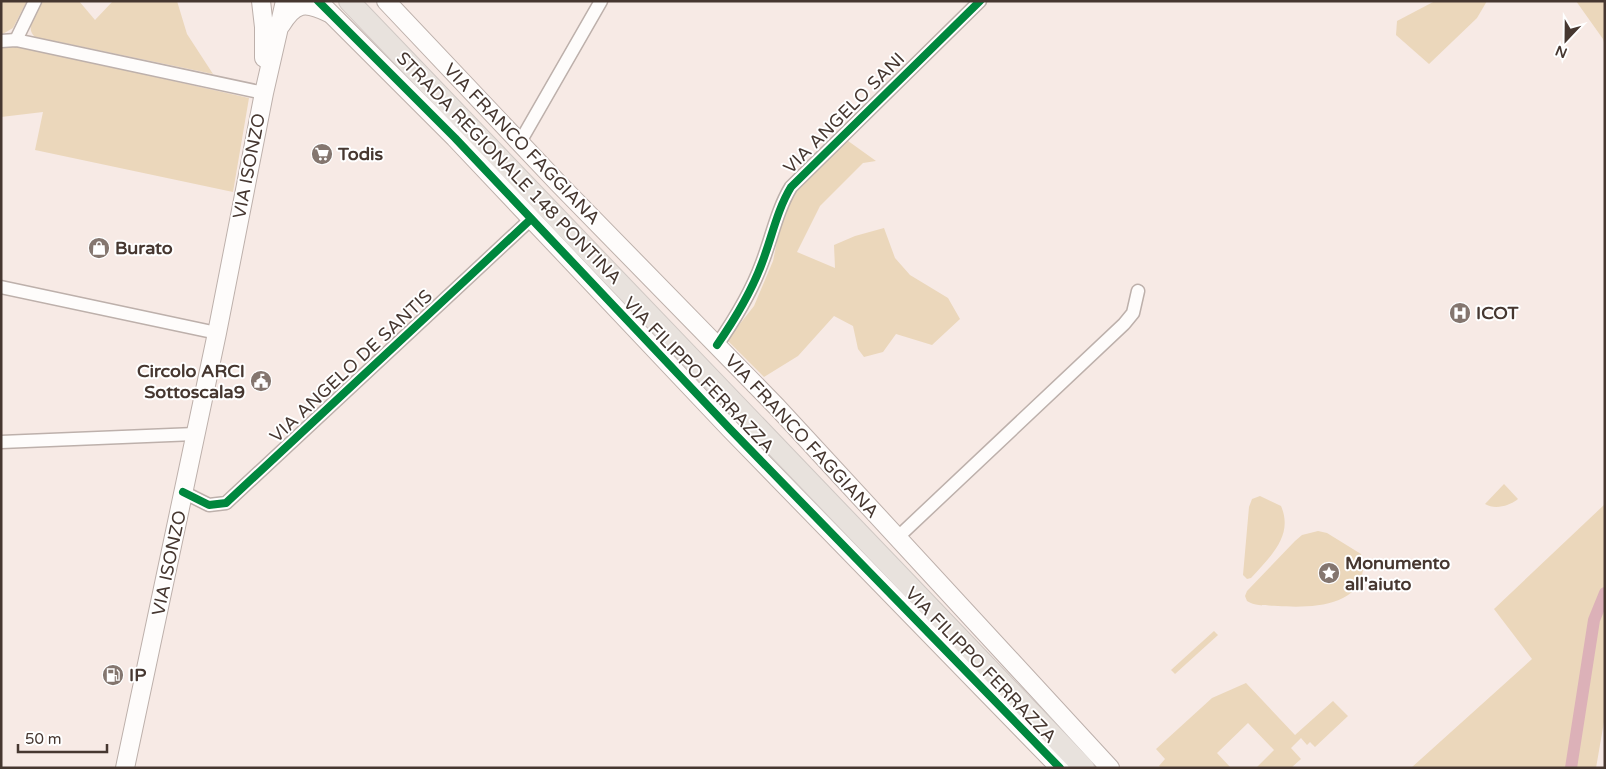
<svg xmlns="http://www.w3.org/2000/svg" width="1606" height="769" font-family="'Varela Round',sans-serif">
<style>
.green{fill:#ebd7bb}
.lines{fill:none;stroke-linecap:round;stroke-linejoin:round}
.canal{stroke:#dcb1b8;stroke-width:12}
.street-casing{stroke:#bdb0ab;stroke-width:15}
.secondary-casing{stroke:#bdb0ab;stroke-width:20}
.primary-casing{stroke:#d0c8c4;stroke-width:22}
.street{stroke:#fefcfb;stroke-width:12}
.secondary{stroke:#fefcfb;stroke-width:18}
.primary{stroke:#e8e2dd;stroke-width:20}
.cycleway-casing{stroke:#fff;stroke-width:11}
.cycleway{stroke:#00873e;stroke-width:8}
.labels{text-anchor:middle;stroke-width:4;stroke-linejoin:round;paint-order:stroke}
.street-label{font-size:18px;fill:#463730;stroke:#fff}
.poi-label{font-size:18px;font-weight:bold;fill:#463730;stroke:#fff;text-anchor:start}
</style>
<rect width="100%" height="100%" fill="#f7eae5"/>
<g class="green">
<polygon points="1,1 27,1 13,28 1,35"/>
<path d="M43,1H79L95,20L113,1H177L187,34L213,74L35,37C24,27 37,13 43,1Z"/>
<polygon points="1435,1 1487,1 1477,18 1429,64 1396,35 1397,21"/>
<polygon points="1576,1 1605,1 1605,46 1603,39"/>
<polygon points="1,46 18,46 249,98 233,192 35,150 43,112 1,117"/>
<polygon points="844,138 876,161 863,163 820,206 797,252 835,268 834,245 855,236 884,228 895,258 910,275 948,298 960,319 932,345 896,334 883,352 864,357 858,349 853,326 834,316 798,356 764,377 727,340 754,306 773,261 782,216 794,193"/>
<path d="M1504,484L1518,499C1509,506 1495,510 1485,504Z"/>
<path d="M1260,496L1281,506C1294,536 1270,557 1251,578L1247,579L1243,575L1249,507L1252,499Z"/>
<polygon points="1605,504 1605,716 1596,768 1411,768 1532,659 1494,609"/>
<path d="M1318,531L1327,533L1361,554C1362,559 1364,565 1363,570C1359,608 1306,608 1278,606C1268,605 1256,607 1247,601L1245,596L1247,591L1295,541L1302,535Z"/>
<polygon points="1214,631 1218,635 1175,674 1171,670"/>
<polygon points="1246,683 1295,735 1333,701 1348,716 1315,747 1310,742 1307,745 1301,738 1291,748 1301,759 1291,768 1256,768 1274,750 1248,723 1217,753 1231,768 1161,768 1159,766 1165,759 1156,749 1212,698"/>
</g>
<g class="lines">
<polyline class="canal" points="1571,768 1594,620 1605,593"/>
<g class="street-casing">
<g id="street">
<polyline points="16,40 35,1"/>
<polyline points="1,41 16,40 264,93"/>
<polyline points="520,142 601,1"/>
<polyline points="1,287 217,333"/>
<path d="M717,345C735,319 751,293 762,263C772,237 777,210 791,187L980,1"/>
<polyline points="1,442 195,434"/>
<polyline points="183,492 209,505 226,503 531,219"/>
<polyline points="897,538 1124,324 1133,313 1138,291"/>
</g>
</g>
<g class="secondary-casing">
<g id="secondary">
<polyline points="261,1 264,27 264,58"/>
<polyline points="318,1 455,138 730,429 1060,768"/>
<polyline points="386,1 558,183 777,407 1110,768"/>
<path d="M281,25C295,2 305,1 329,13"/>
<polyline points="125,768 217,333 264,93 285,1"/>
</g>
</g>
<g class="primary-casing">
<polyline id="primary" points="349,1 1084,768"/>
</g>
<use href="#street" class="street"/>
<use href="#secondary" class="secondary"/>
<use href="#primary" class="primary"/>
<g class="cycleway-casing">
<g id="cycleway">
<polyline points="318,1 455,138 730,429 1060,768"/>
<path d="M717,345C735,319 751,293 762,263C772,237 777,210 791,187L980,1"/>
<polyline points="183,492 209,505 226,503 531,219"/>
</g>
</g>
<use href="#cycleway" class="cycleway"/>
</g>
<defs>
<g id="supermarket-disc" transform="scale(1.125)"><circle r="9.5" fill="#84766f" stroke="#fff"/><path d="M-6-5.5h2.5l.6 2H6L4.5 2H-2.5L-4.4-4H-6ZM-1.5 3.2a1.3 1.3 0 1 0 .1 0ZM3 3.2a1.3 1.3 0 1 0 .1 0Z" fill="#fff"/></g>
<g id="shop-disc" transform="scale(1.125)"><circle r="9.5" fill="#84766f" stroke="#fff"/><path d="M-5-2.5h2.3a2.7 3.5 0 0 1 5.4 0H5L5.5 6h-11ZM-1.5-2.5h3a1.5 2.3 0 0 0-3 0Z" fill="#fff"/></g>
<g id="hospital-disc" transform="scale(1.125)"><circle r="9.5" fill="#84766f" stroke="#fff"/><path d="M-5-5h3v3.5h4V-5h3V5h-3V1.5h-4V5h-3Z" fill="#fff"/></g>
<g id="civic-disc" transform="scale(1.125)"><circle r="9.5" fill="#84766f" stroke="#fff"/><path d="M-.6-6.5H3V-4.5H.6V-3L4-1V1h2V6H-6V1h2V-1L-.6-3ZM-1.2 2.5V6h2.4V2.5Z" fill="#fff"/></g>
<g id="sight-disc" transform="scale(1.125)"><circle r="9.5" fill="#84766f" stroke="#fff"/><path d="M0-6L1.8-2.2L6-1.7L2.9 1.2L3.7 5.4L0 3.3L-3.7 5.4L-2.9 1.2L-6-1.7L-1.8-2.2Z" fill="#fff"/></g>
<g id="fuel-disc" transform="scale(1.125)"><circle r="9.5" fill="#84766f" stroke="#fff"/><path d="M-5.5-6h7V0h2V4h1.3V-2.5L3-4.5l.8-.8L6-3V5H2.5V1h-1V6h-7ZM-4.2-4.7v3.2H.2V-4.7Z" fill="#fff"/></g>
</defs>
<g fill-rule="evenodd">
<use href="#supermarket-disc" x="322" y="154"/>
<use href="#shop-disc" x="99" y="248"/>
<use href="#hospital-disc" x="1460" y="313"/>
<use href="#civic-disc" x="261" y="381"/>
<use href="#sight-disc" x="1329" y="573"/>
<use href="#fuel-disc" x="113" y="675"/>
</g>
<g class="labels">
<g class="street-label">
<text transform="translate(844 113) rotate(-45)" y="6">VIA ANGELO SANI</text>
<text transform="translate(522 144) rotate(46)" y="6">VIA FRANCO FAGGIANA</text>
<text transform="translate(249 166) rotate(-79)" y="6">VIA ISONZO</text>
<text transform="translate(509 168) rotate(46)" y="6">STRADA REGIONALE 148 PONTINA</text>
<text transform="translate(351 366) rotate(-43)" y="6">VIA ANGELO DE SANTIS</text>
<text transform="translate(699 375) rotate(46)" y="6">VIA FILIPPO FERRAZZA</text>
<text transform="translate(802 436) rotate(47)" y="6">VIA FRANCO FAGGIANA</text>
<text transform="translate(169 563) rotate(-78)" y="6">VIA ISONZO</text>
<text transform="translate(981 665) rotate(46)" y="6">VIA FILIPPO FERRAZZA</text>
</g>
<g class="poi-label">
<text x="338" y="160">Todis</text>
<text x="115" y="254">Burato</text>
<text x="1476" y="319">ICOT</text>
<text x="245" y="377" text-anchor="end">Circolo ARCI<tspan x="245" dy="21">Sottoscala9</tspan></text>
<text x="1345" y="569">Monumento<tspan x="1345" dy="21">all'aiuto</tspan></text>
<text x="129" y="681">IP</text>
</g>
</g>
<rect width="1606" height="769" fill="none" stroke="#463730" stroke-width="5"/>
<g transform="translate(1566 40) rotate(202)" stroke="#ffffff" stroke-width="4" paint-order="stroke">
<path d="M0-4L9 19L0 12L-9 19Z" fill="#463730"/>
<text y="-8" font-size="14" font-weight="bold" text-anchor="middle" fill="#463730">N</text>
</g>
<path d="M18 744v8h89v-8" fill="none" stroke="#463730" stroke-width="2.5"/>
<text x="25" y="744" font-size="15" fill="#463730" stroke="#ffffff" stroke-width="4" paint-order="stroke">50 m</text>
</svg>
